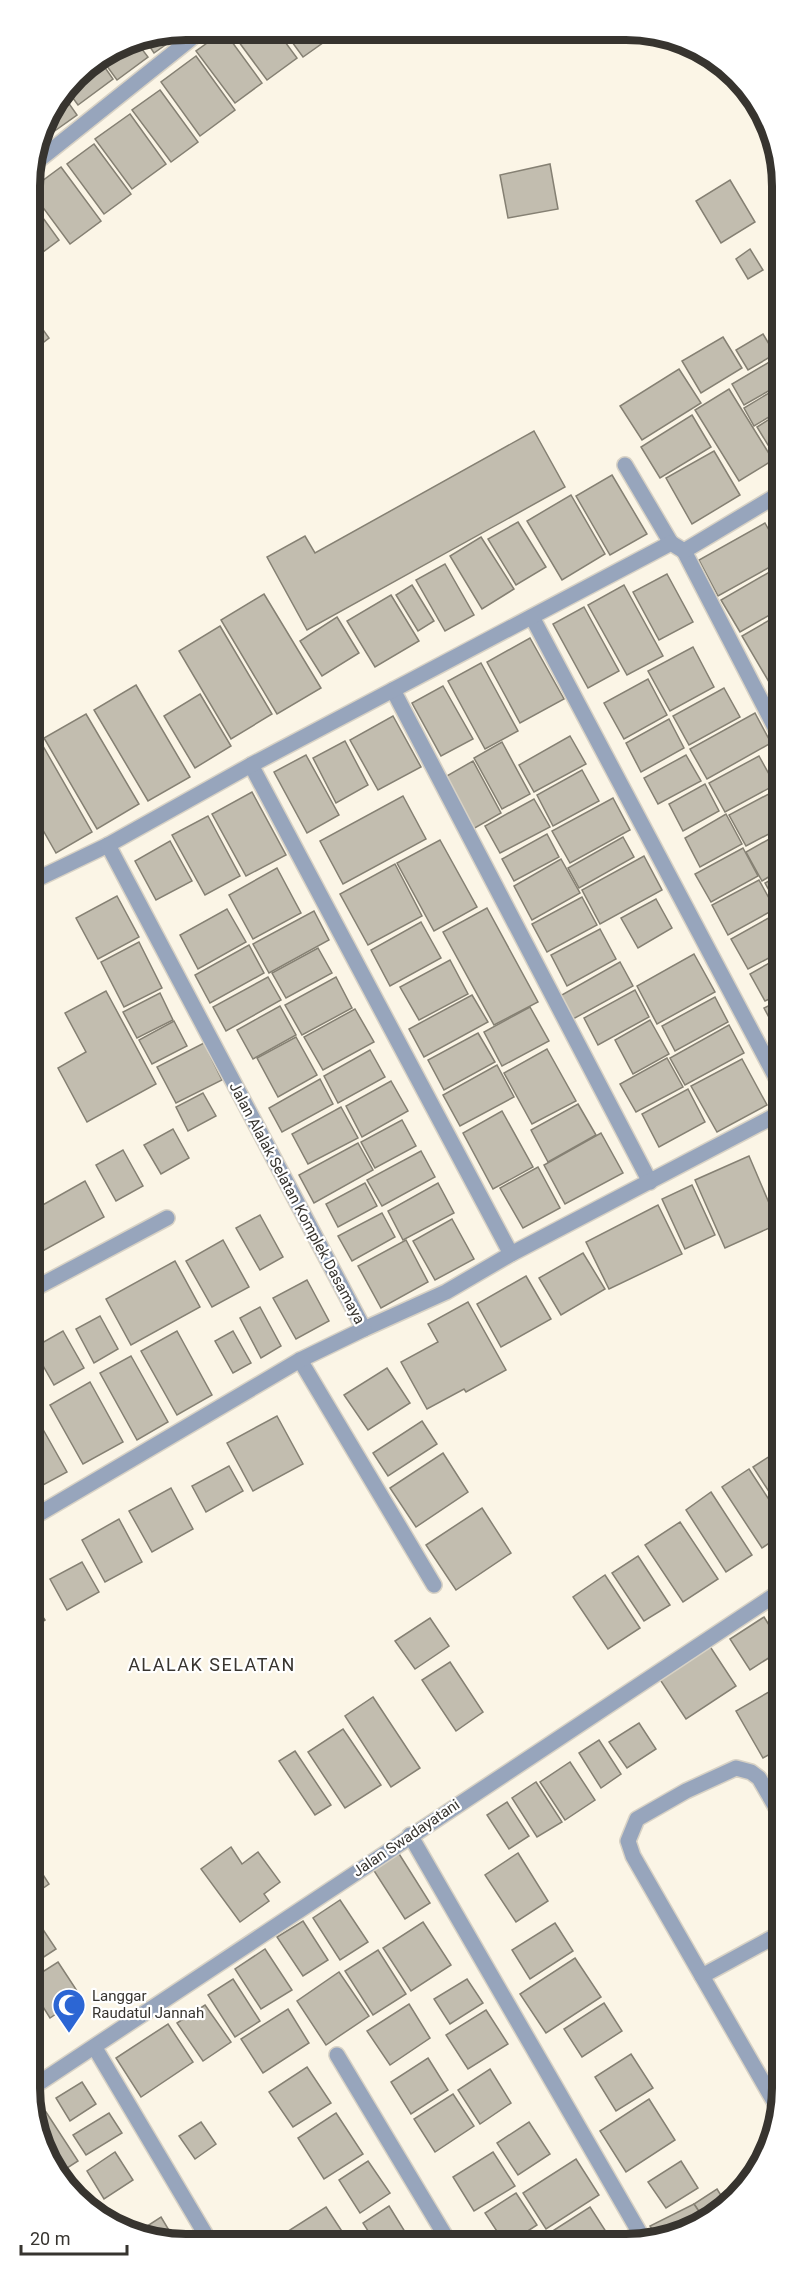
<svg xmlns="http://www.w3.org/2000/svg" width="812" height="2275" font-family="Roboto,sans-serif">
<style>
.building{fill:#c2bdaf;stroke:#858073;stroke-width:1.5}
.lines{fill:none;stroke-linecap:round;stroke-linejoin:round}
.minor-casing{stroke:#d8d2c5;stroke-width:18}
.minor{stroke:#97a5bc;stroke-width:15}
.labels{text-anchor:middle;stroke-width:4.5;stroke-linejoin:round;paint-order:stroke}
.street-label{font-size:15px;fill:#37342f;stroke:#fff}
.poi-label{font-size:15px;fill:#37342f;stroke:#fff;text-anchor:start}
.quarter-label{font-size:18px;letter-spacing:1.5px;fill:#37342f;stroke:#fff}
.rim{fill:none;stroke:#37342f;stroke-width:8}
</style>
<rect width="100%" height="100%" fill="#fbf5e6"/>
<g class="building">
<polygon points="230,30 277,31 297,58 267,80"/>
<polygon points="180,31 181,34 154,53 144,38"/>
<polygon points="224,31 262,83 235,103 196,51"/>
<polygon points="284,31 332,31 334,35 303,57"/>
<polygon points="135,40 148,57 117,80 101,58 127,42"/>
<polygon points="196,56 235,110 200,136 161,82"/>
<polygon points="99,59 113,79 78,105 67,90 83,69"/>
<polygon points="160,90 198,142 171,162 132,110"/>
<polygon points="63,95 77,115 49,135 44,127 46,117"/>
<polygon points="130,114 166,164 132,189 95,139"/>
<polygon points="94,144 131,194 104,214 67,164"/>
<polygon points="550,164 558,209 508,218 500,175"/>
<polygon points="61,167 101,221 70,244 30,190"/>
<polygon points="730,180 755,222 721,243 696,201"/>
<polygon points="30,200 59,240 31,261 30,261"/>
<polygon points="750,249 763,270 748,279 736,259"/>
<polygon points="31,313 49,338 31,352"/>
<polygon points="763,334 775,354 748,370 736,350"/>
<polygon points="723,337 742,368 701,393 682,361"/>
<polygon points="776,358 779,365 779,385 744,405 732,384"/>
<polygon points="679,369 701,403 642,440 620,406"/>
<polygon points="779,387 779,411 754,426 744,408"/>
<polygon points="729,389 773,460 739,481 695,410"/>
<polygon points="779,413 779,438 768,445 757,427"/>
<polygon points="692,415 711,447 660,478 641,447"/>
<polygon points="534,431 565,487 307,630 267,557 305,536 315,553"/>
<polygon points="779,441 779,466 769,447"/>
<polygon points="714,451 740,495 692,524 666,478"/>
<polygon points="612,475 647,534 610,555 576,496"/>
<polygon points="571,495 605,554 562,580 527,521"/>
<polygon points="518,522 546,567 516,585 488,539"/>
<polygon points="765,523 779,548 779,562 718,596 699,560"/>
<polygon points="481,537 514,589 482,609 450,556"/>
<polygon points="445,564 474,615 445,631 416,580"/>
<polygon points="780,566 780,609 740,632 721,600"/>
<polygon points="667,574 693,622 659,640 633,592"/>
<polygon points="412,585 434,621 418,631 396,595"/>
<polygon points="624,585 663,656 627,675 588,605"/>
<polygon points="264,594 321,688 277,714 221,620"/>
<polygon points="391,595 419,641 375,667 347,621"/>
<polygon points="584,607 619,671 588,688 553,624"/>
<polygon points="780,614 780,676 769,682 742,636"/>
<polygon points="337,617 359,653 322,676 300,641"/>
<polygon points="220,626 272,714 231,739 179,651"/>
<polygon points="530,638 564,699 520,723 487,662"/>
<polygon points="693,647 714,687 670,711 648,671"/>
<polygon points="481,663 518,731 485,749 448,681"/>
<polygon points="648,679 667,715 624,739 604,703"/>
<polygon points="136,685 190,777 148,801 94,710"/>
<polygon points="443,686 473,739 441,756 412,703"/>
<polygon points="724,688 740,717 689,745 673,716"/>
<polygon points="200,694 231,746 195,768 164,716"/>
<polygon points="755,713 771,743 707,779 690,749"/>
<polygon points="86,714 139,804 97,829 44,738"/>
<polygon points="393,716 421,767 378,790 350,740"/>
<polygon points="669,719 684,748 641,772 626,743"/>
<polygon points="570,736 586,764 534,792 519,765"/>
<polygon points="345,741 368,785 336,803 313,758"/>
<polygon points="502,742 530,794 502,809 474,758"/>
<polygon points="43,746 92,832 56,853 31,809 31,752"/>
<polygon points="306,755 339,815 307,833 274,772"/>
<polygon points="686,755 701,781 658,804 644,778"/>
<polygon points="759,756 775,785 725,812 709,783"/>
<polygon points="473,761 501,813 473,829 445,777"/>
<polygon points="582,770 599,801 553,826 537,795"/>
<polygon points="705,784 719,811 683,831 669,804"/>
<polygon points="780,788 780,828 746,846 729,815"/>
<polygon points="252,792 286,855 246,876 212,814"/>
<polygon points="403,796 426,839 343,884 320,841"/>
<polygon points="613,798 630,830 570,863 552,831"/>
<polygon points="534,799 550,827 500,853 485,826"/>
<polygon points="726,814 742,844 700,867 685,838"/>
<polygon points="208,816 240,876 205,895 172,835"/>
<polygon points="780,833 780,870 762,881 746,852"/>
<polygon points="547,834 559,857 514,881 502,859"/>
<polygon points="623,837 634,857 579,888 568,868"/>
<polygon points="440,840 477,907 434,931 397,863"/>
<polygon points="170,841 192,881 156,900 135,861"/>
<polygon points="743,848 758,876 711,902 695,874"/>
<polygon points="644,856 662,890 600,924 582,890"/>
<polygon points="561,859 580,893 532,920 514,886"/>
<polygon points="395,864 422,916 368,945 340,894"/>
<polygon points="277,868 301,913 253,939 229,895"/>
<polygon points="780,875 780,908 779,908 765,883"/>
<polygon points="759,880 775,909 728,935 712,905"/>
<polygon points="117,896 139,937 98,959 76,918"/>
<polygon points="582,897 597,925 547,952 532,924"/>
<polygon points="656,899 672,928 638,948 621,918"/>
<polygon points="487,908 538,1002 494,1025 443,932"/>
<polygon points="227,909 246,942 198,969 180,935"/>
<polygon points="314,911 329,940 269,973 253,944"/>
<polygon points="774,915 780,925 780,952 748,969 731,939"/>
<polygon points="421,922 441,958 390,986 371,950"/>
<polygon points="600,929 616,959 567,986 551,955"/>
<polygon points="139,942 162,988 124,1007 101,962"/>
<polygon points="249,945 264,973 210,1003 195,975"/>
<polygon points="318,948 332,973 286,998 272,973"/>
<polygon points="694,954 715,992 657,1024 637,986"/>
<polygon points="780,957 780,994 765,1001 750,974"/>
<polygon points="450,960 468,994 419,1020 400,987"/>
<polygon points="620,962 633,986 573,1019 560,996"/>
<polygon points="268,977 281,1000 226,1031 213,1007"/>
<polygon points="336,977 352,1008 302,1035 285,1005"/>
<polygon points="635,990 649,1017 598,1045 584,1018"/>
<polygon points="106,991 156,1084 87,1122 58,1068 86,1052 65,1013"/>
<polygon points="160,993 173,1020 137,1038 123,1012"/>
<polygon points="472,995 488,1022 424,1057 409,1029"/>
<polygon points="715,997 728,1022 675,1051 662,1026"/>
<polygon points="780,1000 780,1038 764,1008"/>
<polygon points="280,1006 296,1035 253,1059 237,1030"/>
<polygon points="530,1007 549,1041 502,1066 484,1032"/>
<polygon points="355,1009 374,1042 323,1070 304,1037"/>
<polygon points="650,1020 669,1054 633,1074 615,1040"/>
<polygon points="174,1021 187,1046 152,1064 139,1040"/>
<polygon points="729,1025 744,1053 685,1085 670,1058"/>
<polygon points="478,1033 495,1062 444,1090 428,1060"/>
<polygon points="296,1037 317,1075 278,1097 257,1058"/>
<polygon points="204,1043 222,1080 176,1103 157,1067"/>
<polygon points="547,1049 576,1101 532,1124 504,1073"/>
<polygon points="370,1050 385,1077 338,1103 324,1076"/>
<polygon points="667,1058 683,1087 636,1112 620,1084"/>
<polygon points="742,1059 767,1105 717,1132 691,1086"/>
<polygon points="497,1065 514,1097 460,1126 443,1095"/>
<polygon points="320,1079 333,1104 282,1132 269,1108"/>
<polygon points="391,1081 408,1111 362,1137 346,1106"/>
<polygon points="688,1089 705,1122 659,1147 642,1114"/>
<polygon points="203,1093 216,1116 188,1131 176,1107"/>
<polygon points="578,1104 596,1135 548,1162 531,1130"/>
<polygon points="341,1107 358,1138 308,1164 292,1134"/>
<polygon points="502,1111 533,1167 493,1189 463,1133"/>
<polygon points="402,1120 416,1146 375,1168 361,1142"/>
<polygon points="173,1129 189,1158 161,1174 144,1145"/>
<polygon points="601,1133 623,1173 565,1204 544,1165"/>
<polygon points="358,1143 373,1170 314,1203 299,1175"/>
<polygon points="123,1150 143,1186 116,1201 96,1165"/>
<polygon points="421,1151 435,1177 382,1206 367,1180"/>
<polygon points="749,1156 778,1224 725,1248 695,1180"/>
<polygon points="538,1167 560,1208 523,1228 500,1188"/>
<polygon points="85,1181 104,1217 39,1253 32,1241 32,1211"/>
<polygon points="365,1183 377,1206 338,1227 326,1204"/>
<polygon points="438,1183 454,1213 403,1240 388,1211"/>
<polygon points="692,1185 715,1235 685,1249 662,1199"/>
<polygon points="658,1205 682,1254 609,1289 586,1242"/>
<polygon points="382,1213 395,1237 352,1261 338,1236"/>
<polygon points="260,1215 283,1257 260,1270 236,1228"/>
<polygon points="452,1219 474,1259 435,1280 413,1241"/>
<polygon points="223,1240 249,1287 212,1307 186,1261"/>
<polygon points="406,1240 428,1282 381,1308 358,1266"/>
<polygon points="583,1253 605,1289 561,1315 539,1278"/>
<polygon points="175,1261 200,1307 131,1345 106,1299"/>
<polygon points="526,1276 551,1319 501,1347 477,1304"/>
<polygon points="307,1280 329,1321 296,1339 273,1298"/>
<polygon points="468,1302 506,1370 466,1392 464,1389 427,1409 401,1362 438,1342 428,1324"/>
<polygon points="260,1307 281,1346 261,1358 240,1318"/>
<polygon points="100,1316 118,1349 94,1363 76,1329"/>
<polygon points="63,1331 84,1368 54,1385 33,1348"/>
<polygon points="177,1331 212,1395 177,1415 141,1351"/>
<polygon points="233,1331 251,1363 233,1373 215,1341"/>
<polygon points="131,1356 168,1422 137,1440 100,1373"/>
<polygon points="387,1368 410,1403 368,1430 344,1395"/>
<polygon points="90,1382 123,1442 83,1464 50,1405"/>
<polygon points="277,1416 303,1464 253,1491 227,1443"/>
<polygon points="422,1421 437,1444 388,1476 373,1453"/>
<polygon points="40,1424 67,1472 32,1491 32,1428"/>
<polygon points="781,1449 781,1510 753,1467"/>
<polygon points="443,1453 468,1492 416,1527 390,1488"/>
<polygon points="229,1466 243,1491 206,1512 192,1486"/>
<polygon points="749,1469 781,1518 781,1535 762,1548 722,1487"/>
<polygon points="171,1488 193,1529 152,1552 129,1511"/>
<polygon points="711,1492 752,1555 726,1572 686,1510"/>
<polygon points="482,1508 511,1553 456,1590 426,1545"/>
<polygon points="119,1519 142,1562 105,1582 82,1540"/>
<polygon points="680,1522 718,1579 683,1602 645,1545"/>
<polygon points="638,1556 670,1605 644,1621 612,1573"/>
<polygon points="82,1562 99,1592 67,1610 50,1579"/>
<polygon points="605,1575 640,1628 608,1649 573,1597"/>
<polygon points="32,1601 45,1620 32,1629"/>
<polygon points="764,1617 781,1644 781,1650 750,1670 730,1639"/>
<polygon points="430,1618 449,1646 415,1669 395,1641"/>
<polygon points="709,1645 736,1686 686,1719 659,1678"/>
<polygon points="450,1662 483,1712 456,1731 422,1680"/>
<polygon points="781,1685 781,1748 763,1758 736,1711"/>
<polygon points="373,1697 420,1768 391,1787 345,1716"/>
<polygon points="639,1723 656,1749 627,1768 609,1742"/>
<polygon points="343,1729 381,1785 345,1808 308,1752"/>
<polygon points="599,1740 621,1774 601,1788 579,1753"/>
<polygon points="295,1751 331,1805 315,1815 279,1761"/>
<polygon points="570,1762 595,1800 565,1820 540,1782"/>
<polygon points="536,1782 562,1822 537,1837 512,1798"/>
<polygon points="507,1802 529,1836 509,1849 487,1815"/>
<polygon points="231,1847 242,1864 258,1852 280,1882 264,1894 269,1901 240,1922 201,1869"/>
<polygon points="396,1849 430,1903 405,1919 371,1866"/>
<polygon points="518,1853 548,1901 516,1922 485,1875"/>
<polygon points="33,1859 49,1884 33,1895"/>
<polygon points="340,1900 368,1942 340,1960 313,1918"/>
<polygon points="34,1916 56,1949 33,1964 33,1917"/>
<polygon points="303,1921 328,1960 303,1976 277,1937"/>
<polygon points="423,1922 451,1965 411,1991 383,1948"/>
<polygon points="555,1923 573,1951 530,1979 512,1950"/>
<polygon points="265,1949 292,1990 261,2009 235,1969"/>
<polygon points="378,1950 406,1994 373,2015 345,1971"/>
<polygon points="575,1958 601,1997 546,2033 520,1994"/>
<polygon points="58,1962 81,1997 50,2018 33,1991 33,1978"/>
<polygon points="339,1972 369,2016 326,2045 297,2001"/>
<polygon points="233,1979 260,2021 235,2037 208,1995"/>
<polygon points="467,1979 483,2003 450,2024 434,1999"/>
<polygon points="604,2003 622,2031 582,2057 564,2029"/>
<polygon points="409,2004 430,2038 390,2065 367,2031"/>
<polygon points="205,2005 231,2042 203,2061 177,2023"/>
<polygon points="288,2009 309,2043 263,2073 241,2039"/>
<polygon points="486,2010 508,2044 468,2069 446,2035"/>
<polygon points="168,2024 193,2062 141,2097 116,2058"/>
<polygon points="631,2054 653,2088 616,2111 595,2077"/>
<polygon points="428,2058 448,2090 411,2114 391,2082"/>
<polygon points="307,2067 331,2103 293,2127 269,2092"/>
<polygon points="490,2069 511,2103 480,2124 458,2090"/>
<polygon points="82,2082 96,2104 70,2121 56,2098"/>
<polygon points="453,2094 474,2126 435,2152 414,2119"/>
<polygon points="649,2099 675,2140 626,2172 600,2131"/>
<polygon points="46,2112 78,2161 61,2172 34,2120"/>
<polygon points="109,2113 122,2133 86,2155 73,2135"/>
<polygon points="336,2113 363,2154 324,2179 298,2138"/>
<polygon points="201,2122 216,2144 195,2159 179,2136"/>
<polygon points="529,2122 550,2154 518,2175 497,2143"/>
<polygon points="115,2152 133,2180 104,2199 87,2171"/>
<polygon points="493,2152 515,2186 474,2211 453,2177"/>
<polygon points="576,2159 599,2195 546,2229 523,2193"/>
<polygon points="368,2161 390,2193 360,2213 339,2180"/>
<polygon points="681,2161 698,2188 666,2208 648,2182"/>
<polygon points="717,2189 727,2205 706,2222 694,2204"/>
<polygon points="516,2193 537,2225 511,2242 504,2242 485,2213"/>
<polygon points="694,2204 706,2222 660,2241 650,2226"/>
<polygon points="389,2206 407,2235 397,2242 375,2242 363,2223"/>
<polygon points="326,2207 349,2242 271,2242"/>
<polygon points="590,2207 612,2241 557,2242 551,2232"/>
<polygon points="161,2217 176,2242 156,2242 138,2232"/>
<polygon points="538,2232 545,2242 523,2242"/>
</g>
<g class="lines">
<g class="minor-casing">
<g id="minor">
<polyline points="34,164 202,30"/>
<polyline points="779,282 779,310"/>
<polyline points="625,465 671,543"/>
<polyline points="684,551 780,737"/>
<polyline points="532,617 780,1085"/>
<polyline points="393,690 650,1182"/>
<polyline points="251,765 511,1254"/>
<polyline points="31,882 108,845 251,765 671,543 684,551 779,494"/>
<polyline points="32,1290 167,1218"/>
<polyline points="364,1329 446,1292 511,1254 780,1113"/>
<polyline points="300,1360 434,1585"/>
<polyline points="32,1518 300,1360 364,1329 108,845"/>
<polyline points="410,1835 645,2242"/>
<polyline points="702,1976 781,1933"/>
<polyline points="95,2048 210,2242"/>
<polyline points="337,2055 449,2242"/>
<polyline points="33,2087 781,1591"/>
<polyline points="779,2110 633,1856 628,1841 637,1819 686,1791 736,1768 751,1772 759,1778 781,1816"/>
</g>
</g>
<use href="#minor" class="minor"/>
</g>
<defs>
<g id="mosque-pin" transform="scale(1.725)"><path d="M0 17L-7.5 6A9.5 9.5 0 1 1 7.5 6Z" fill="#2c66d4" stroke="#fff"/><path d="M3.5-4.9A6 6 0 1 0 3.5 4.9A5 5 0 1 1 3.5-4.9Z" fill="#fff"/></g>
</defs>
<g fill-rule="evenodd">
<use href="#mosque-pin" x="69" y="2005"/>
</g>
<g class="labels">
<g class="street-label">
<text transform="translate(297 1203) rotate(62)" y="5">Jalan Alalak Selatan Komplek Dasamaya</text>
<text transform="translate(406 1838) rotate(-34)" y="5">Jalan Swadayatani</text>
</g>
<g class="poi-label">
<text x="92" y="2001">Langgar<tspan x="92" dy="17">Raudatul Jannah</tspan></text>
</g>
<g class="quarter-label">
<text x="212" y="1671">ALALAK SELATAN</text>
</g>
</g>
<path d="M0 0H812V2275H0ZM186 40H626A146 146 0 0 1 772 186V2088A146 146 0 0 1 626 2234H186A146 146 0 0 1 40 2088V186A146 146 0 0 1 186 40Z" fill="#fff" fill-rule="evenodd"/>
<path class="rim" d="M186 40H626A146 146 0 0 1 772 186V2088A146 146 0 0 1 626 2234H186A146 146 0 0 1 40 2088V186A146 146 0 0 1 186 40Z"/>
<path d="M21 2245v9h106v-9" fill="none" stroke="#37342f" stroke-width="3"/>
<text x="30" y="2245" font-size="18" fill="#37342f" stroke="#ffffff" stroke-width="4.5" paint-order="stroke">20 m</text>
</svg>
